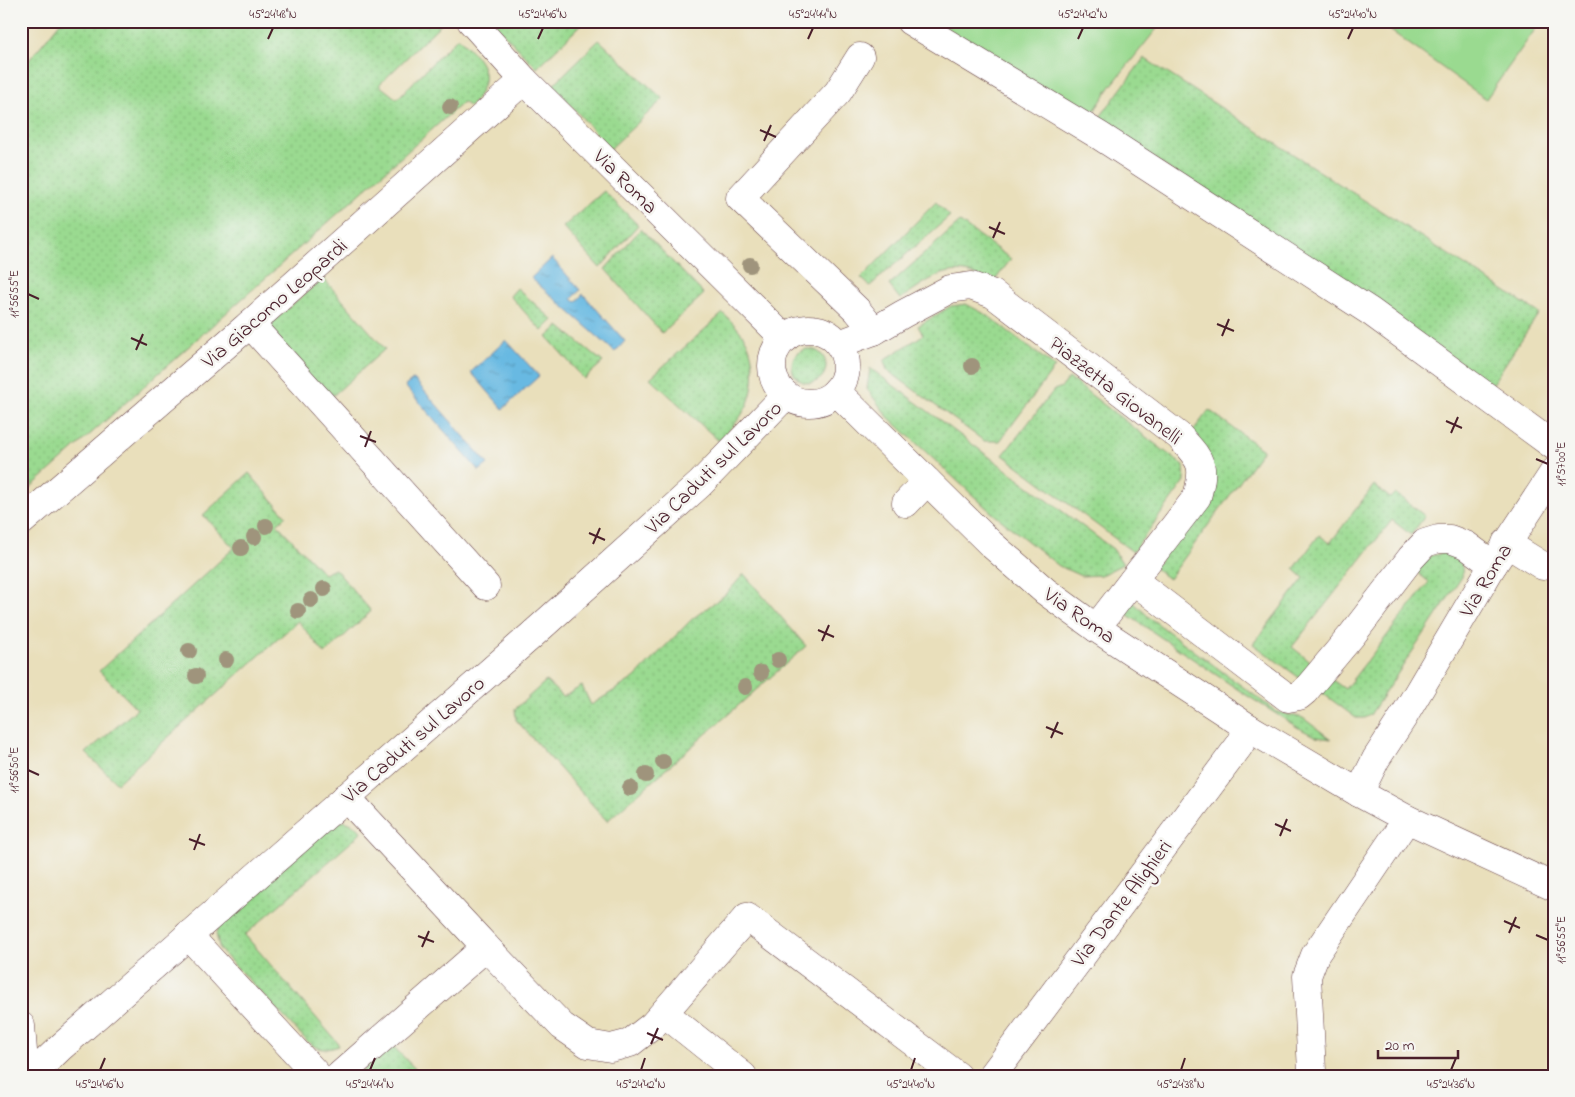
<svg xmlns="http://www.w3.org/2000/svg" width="1575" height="1097" font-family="'Indie Flower',sans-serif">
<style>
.green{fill:url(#green-dots);stroke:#727c5e}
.pitch{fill:#9ada90;stroke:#727c5e}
.water{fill:url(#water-ripples);stroke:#586c86}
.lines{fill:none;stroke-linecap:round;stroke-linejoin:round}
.minor-casing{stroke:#623c41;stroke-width:29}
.minor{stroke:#fff;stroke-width:28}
.tree{fill:#9f947c}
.ticks{fill:none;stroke:#4a1f2b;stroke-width:2}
.labels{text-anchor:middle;stroke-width:5;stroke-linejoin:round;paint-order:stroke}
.street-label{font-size:21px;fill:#4a1f2b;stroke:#f6f6f2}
.neatline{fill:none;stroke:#4a1f2b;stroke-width:2}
.ticks-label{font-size:12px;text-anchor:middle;fill:#4a1f2b}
</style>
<defs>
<pattern id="green-dots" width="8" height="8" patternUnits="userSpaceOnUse" patternTransform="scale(1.25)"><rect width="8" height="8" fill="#9ada90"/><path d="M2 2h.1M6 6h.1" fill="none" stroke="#86bb7c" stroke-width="1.8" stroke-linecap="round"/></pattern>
<pattern id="water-ripples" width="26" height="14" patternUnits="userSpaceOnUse" patternTransform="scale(1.25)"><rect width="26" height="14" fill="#67b9e2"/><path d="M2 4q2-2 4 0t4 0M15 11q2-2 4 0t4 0" fill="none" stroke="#5796b7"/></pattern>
</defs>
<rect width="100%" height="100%" fill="#f6f6f2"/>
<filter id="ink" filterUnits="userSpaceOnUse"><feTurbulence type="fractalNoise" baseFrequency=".02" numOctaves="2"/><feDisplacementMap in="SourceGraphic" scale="10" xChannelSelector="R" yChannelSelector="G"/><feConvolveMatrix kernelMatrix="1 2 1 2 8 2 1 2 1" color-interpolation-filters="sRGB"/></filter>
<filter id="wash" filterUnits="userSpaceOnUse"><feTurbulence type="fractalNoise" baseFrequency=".0096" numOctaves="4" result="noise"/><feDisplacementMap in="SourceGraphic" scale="20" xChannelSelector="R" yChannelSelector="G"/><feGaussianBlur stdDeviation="1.12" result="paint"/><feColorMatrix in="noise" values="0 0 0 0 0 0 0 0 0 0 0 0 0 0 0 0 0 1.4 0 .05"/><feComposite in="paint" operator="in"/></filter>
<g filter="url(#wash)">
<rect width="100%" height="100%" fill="#e9dfbb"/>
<g class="green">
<path d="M61,21H444L379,85L397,99L458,37C482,61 497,75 470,107L463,102L21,496V70Z"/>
<polygon points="491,21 580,21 583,23 537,68"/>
<polygon points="599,40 663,99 610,149 553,85"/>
<polygon points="1144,58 1539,313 1492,384 1097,121"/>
<polygon points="604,191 638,225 600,268 563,227"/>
<polygon points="936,202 950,216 870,286 861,278"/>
<path d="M960,222L1011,259L993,283C952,259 935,276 900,299L889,285Z"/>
<polygon points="641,229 704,294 662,333 605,269"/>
<polygon points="323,278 385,349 328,400 262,331"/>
<polygon points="517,288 553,320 542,331 510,296"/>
<polygon points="966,304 987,315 1055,367 1000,441 984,441 887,370 884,361 889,357 923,335 918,326 951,306"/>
<path d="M723,313C733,323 744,333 749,347C756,366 755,394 744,411C738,422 728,431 719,441L650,378Z"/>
<polygon points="559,326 603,362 584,379 547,337"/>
<circle cx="809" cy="366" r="17"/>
<polygon points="870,368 1113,549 1123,564 1101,575 1081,576 1059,566 991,512 888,417 867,389"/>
<polygon points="1069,378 1184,466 1185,481 1133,552 1003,455 1054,390 1062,387"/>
<polygon points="1209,410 1263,450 1169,579 1154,568 1205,500 1192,432"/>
<polygon points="249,473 286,516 277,524 324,574 335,569 371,611 325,654 298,621 117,783 86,753 137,709 99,671 234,548 203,515"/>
<polygon points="1374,485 1390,498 1395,493 1425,516 1411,535 1392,520 1292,647 1313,664 1301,679 1253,644 1304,578 1294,569 1319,535 1330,543"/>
<path d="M1444,553C1458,558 1464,561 1462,577L1370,715L1364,718H1356L1321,692L1331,679L1345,689L1429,582L1413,569L1430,556Z"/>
<polygon points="744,574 806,646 607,821 516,720 515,709 546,681 563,697 582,686 591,705 634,678 692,619 726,594"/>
<polygon points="1132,601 1150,618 1277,712 1303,718 1331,739 1316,737 1297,727 1243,693 1122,611"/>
<path d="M343,821C351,823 355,825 361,831L358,836L245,935L337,1042L339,1046C327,1050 319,1051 308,1042L220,950L216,934L219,924L333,823Z"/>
<polygon points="389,1042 422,1076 358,1076"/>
</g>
<g class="pitch">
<polygon points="929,21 1163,21 1111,86 1086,123"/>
<polygon points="1377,21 1541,21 1486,99"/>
</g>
<g class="water">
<polygon points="552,258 580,290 572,299 576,302 583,294 625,341 615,352 531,278"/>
<polygon points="506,340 539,376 503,409 471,372"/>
<polygon points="414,379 488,464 479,471 405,386"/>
</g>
</g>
<g filter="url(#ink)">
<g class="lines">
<g class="minor-casing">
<g id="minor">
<polyline points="471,21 524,80 785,339"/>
<polyline points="910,21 1100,136 1371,312 1554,446"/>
<polyline points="860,57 838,92 740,198 857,310 874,331"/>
<polyline points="250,324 486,586"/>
<circle cx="809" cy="366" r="37"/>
<path d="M839,344L874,331L903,314L950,289L971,286L993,294L1179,436C1201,461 1206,463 1197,497L1096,628"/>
<polyline points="836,391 991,544 1045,591 1096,628 1249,728 1359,793 1407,819 1554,887"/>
<polyline points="906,503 927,481"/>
<polyline points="21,522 250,324 524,80"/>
<polyline points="1506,543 1543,566"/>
<polyline points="1133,580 1288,698 1299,696 1305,691 1352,635 1411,558 1425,543 1438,539 1450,539 1466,545 1493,565"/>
<polyline points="1359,793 1376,759 1404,716 1493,565 1554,472"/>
<polyline points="188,935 318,1076"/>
<polyline points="486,947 562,1026 588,1044 611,1048 630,1043 653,1025 747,917 958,1076"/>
<polyline points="664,1013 743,1076"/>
<polyline points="21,1026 25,1076"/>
<polyline points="1312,1071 1307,976 1315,955 1407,819"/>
<polyline points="35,1076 38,1069 61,1047 532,635 700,484 786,395"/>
<polyline points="339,1076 486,947 346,797"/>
<polyline points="992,1076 1239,746 1249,728"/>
</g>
</g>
<use href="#minor" class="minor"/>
</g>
<g class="tree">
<circle cx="450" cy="107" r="8"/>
<circle cx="750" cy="265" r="8"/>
<circle cx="972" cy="366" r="8"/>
<circle cx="266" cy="526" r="8"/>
<circle cx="254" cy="537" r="8"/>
<circle cx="241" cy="548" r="8"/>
<circle cx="324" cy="589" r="8"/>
<circle cx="311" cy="600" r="8"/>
<circle cx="298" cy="611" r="8"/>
<circle cx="189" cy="651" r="8"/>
<circle cx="226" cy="660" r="8"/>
<circle cx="778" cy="660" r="8"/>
<circle cx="761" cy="673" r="8"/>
<circle cx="196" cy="676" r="8"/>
<circle cx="745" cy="687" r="8"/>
<circle cx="663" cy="762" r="8"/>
<circle cx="646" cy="775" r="8"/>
<circle cx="630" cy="788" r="8"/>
</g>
</g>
<path class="ticks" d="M268,39L273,28M538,39L543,28M808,39L813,28M1078,39L1083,28M1348,39L1353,28M760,130L776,137M764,141L771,125M989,227L1005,234M993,238L1000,222M28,294L39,299M1217,324L1234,331M1222,336L1229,319M131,338L147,345M136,350L143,334M1446,421L1462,428M1451,433L1458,417M360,436L376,442M365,447L371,431M1536,459L1548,464M589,533L605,540M593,544L600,528M818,630L834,637M822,641L829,625M1046,727L1063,734M1051,738L1058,722M28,770L39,775M1275,824L1291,831M1280,836L1287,819M189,839L205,845M194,850L200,834M1504,921L1520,928M1509,933L1516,917M1536,935L1548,940M418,936L434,942M422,947L429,931M647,1033L663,1040M651,1044L658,1028M100,1070L105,1058M370,1070L375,1058M641,1070L645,1058M911,1070L915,1058M1181,1070L1185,1058M1451,1070L1456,1058"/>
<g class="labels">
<g class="street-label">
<text transform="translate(626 181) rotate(45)" y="7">Via Roma</text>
<text transform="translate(274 303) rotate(-41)" y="7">Via Giacomo Leopardi</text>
<text transform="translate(1116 390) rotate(38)" y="7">Piazzetta Giovanelli</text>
<text transform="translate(713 467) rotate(-44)" y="7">Via Caduti sul Lavoro</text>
<text transform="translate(1485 580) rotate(-59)" y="7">Via Roma</text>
<text transform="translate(1080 615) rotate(35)" y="7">Via Roma</text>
<text transform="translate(413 739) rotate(-41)" y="7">Via Caduti sul Lavoro</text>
<text transform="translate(1121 903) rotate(-53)" y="7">Via Dante Alighieri</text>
</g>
</g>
<rect width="1575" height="1097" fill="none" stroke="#f6f6f2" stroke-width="55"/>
<path d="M1378 1050v8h80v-8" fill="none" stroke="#4a1f2b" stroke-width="2.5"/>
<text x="1385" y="1050" font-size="15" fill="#4a1f2b" stroke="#f6f6f2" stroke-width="4" paint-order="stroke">20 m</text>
<rect x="28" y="28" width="1520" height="1042" class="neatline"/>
<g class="ticks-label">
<text x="273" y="18">45°24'48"N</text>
<text x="543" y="18">45°24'46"N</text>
<text x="813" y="18">45°24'44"N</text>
<text x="1083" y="18">45°24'42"N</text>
<text x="1353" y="18">45°24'40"N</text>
<text transform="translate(14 294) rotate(-90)" y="4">11°56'55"E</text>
<text transform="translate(1561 464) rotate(-90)" y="4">11°57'00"E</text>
<text transform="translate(14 770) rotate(-90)" y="4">11°56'50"E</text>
<text transform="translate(1561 940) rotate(-90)" y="4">11°56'55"E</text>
<text x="100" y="1088">45°24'46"N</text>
<text x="370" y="1088">45°24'44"N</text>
<text x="641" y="1088">45°24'42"N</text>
<text x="911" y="1088">45°24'40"N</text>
<text x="1181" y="1088">45°24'38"N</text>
<text x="1451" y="1088">45°24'36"N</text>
</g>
</svg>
